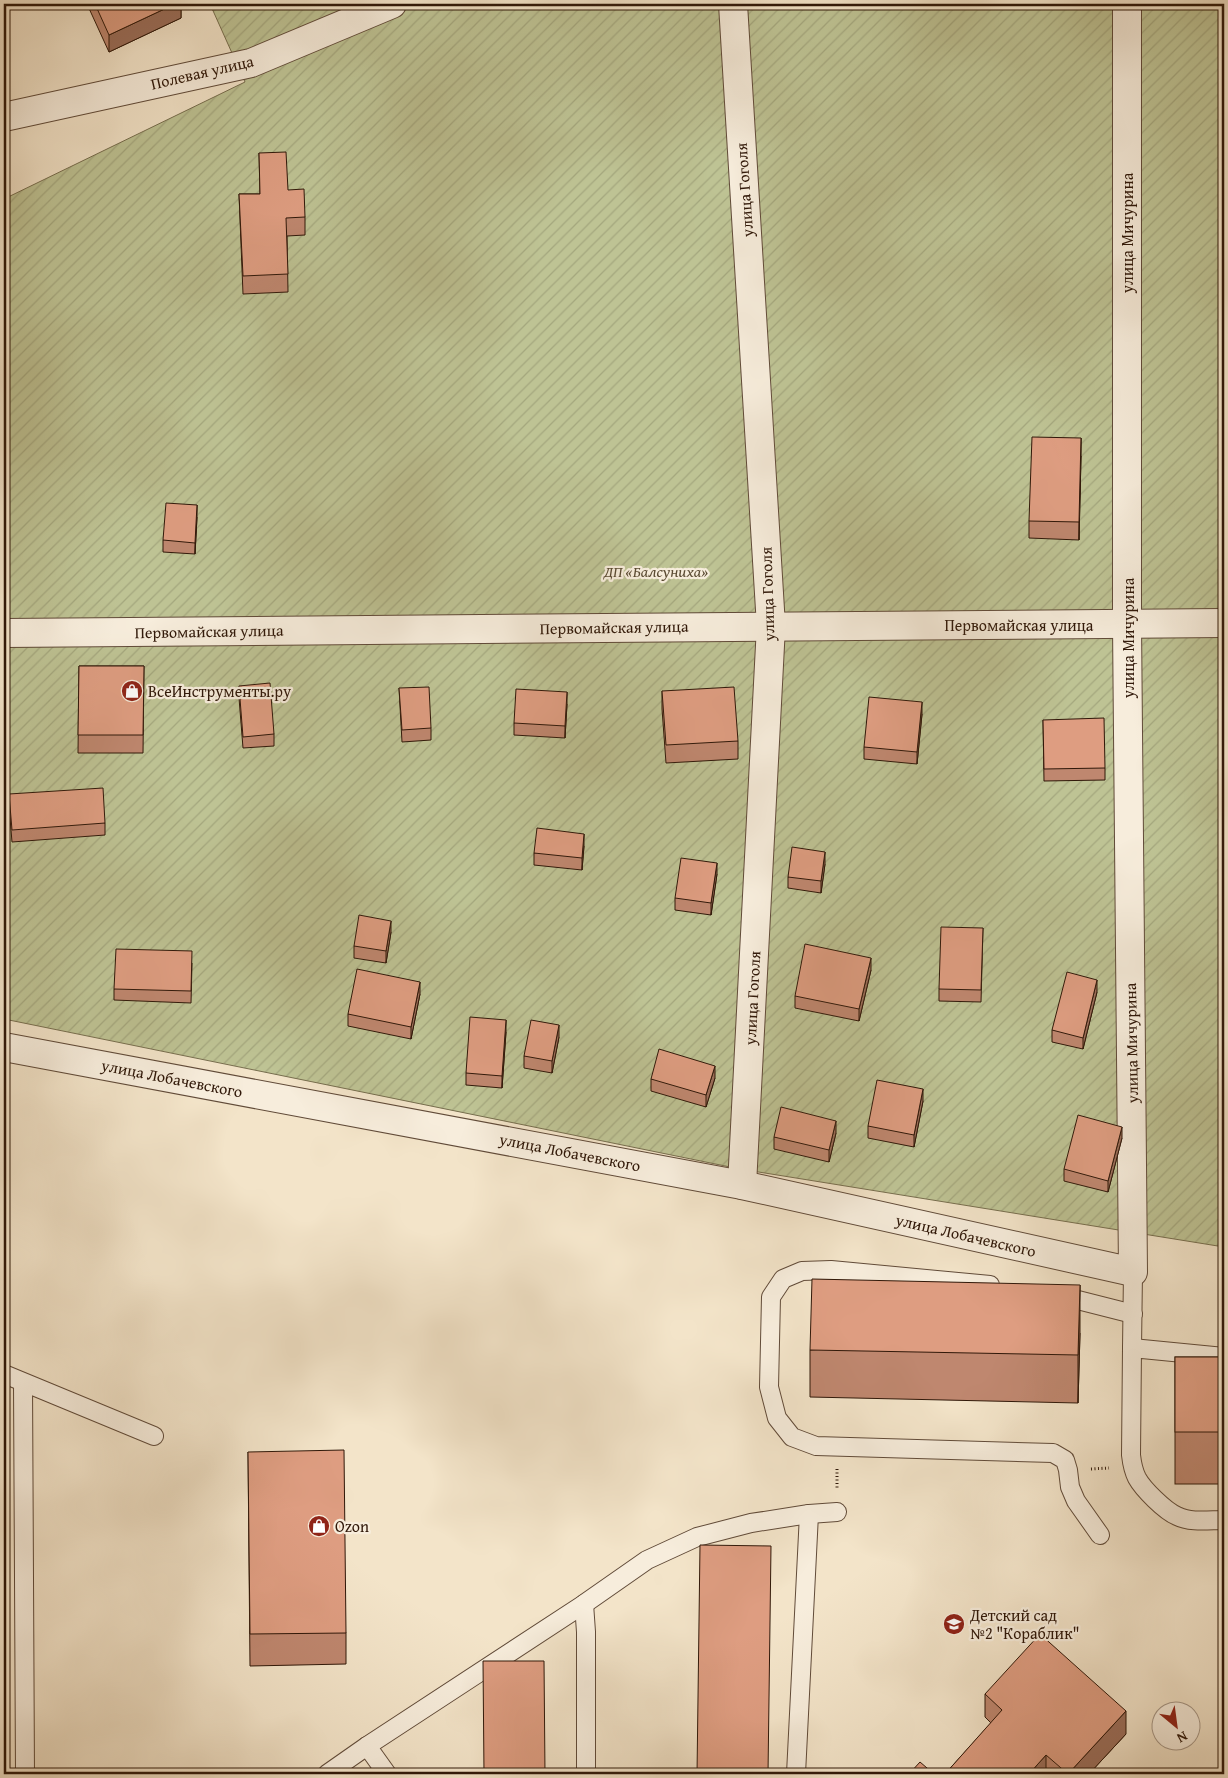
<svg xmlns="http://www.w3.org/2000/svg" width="1228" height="1778" font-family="'Gentium Book Plus',serif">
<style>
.garden{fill:url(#garden-furrows);stroke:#776e4e}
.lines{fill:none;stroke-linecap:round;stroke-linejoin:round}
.service-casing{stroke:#614b39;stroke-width:20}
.minor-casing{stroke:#614b39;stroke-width:30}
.tertiary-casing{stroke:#614b39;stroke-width:30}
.path{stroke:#301809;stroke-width:3;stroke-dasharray:1 2.5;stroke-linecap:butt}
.service{stroke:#f7eddc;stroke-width:18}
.minor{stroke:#f7eddc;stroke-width:28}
.tertiary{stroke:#f7eddc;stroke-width:28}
.wall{fill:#bf876f;stroke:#301809}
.shaded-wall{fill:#9b6e5a;stroke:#301809}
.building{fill:#de9d81;stroke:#301809}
.labels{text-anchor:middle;stroke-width:4.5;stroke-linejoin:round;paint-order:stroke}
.street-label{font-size:16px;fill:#301809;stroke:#f7eddc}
.park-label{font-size:16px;font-style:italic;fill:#5b4b33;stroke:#f7eddc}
.poi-label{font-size:16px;fill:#301809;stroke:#f7eddc;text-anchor:start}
</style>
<defs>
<pattern id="garden-furrows" width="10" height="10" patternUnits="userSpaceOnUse" patternTransform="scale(1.25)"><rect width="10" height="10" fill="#bec394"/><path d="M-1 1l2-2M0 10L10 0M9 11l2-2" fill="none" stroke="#a4a77e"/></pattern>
</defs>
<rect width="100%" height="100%" fill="#f3e4c9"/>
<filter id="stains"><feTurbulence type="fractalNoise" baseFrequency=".004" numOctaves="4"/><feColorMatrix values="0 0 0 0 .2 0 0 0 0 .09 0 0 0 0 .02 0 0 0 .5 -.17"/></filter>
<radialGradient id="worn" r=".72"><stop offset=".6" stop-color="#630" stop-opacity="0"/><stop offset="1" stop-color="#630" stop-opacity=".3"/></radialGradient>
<polygon class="garden" points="210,4 1224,4 1224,1247 740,1169 4,1019 4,199 245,82"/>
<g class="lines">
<g class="service-casing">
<g id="service">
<polyline points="990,1285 831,1270 802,1271 783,1279 771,1297 769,1387 777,1418 792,1437 816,1446 1053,1453 1065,1460 1068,1470 1070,1487 1076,1501 1100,1535"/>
<polyline points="1058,1295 1133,1314"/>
<polyline points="1132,1348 1133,1272"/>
<path d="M1224,1357L1132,1348L1131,1455C1132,1464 1133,1470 1137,1478C1143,1489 1165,1511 1177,1516C1191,1523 1209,1520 1224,1520"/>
<polyline points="4,1374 154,1436"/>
<polyline points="23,1383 25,1774"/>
<polyline points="584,1604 586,1632 586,1774"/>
<polyline points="367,1746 387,1774"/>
<polyline points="327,1774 367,1746 584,1604 647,1560 697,1537 751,1523 809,1514 837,1512"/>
<polyline points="796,1774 809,1514"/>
</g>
</g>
<g class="minor-casing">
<g id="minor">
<polyline points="733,4 771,626 742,1185"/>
<polyline points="4,117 251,63 392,4"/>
<polyline points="4,1047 742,1185 1133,1272 1127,624 1127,4"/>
</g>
</g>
<g class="tertiary-casing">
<polyline id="tertiary" points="4,633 1224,623"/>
</g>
<g class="path">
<polyline points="837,1469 837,1488"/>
<polyline points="1091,1469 1109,1468"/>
</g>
<use href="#service" class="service"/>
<use href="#minor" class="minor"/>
<use href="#tertiary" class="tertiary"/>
</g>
<g class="wall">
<polygon points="87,4 181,4 181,18 109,52"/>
<polygon points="259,153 305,217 305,235 287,236 288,292 243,294 239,194 260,194"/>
<polygon points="1081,456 1079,540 1029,538 1029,521"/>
<polygon points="197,517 195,554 163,552 163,540"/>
<polygon points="79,666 144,666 143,753 78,753"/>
<polygon points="239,686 274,734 274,746 243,748 239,698"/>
<polygon points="399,688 431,728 431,740 402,742"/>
<polygon points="662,691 738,741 738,759 666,763 662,709"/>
<polygon points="567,704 565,738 514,735 514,723"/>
<polygon points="922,714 917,764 864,759 864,747"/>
<polygon points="1043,720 1105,768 1105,780 1044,781"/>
<polygon points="9,794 105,823 105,835 12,842 9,806"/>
<polygon points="584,846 582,870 534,865 534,853"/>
<polygon points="825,864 821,893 788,888 788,877"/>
<polygon points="717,874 711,915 675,910 675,898"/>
<polygon points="983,928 981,1002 939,1001 939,989"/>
<polygon points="391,932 386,963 354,958 354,946"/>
<polygon points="192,963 191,1003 114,1000 114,989"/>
<polygon points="871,970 859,1021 795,1008 795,996"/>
<polygon points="1097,992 1083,1049 1052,1042 1052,1030"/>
<polygon points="420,994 411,1039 348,1026 348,1014"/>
<polygon points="506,1032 502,1088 466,1085 466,1073"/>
<polygon points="559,1037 552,1073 524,1068 524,1056"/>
<polygon points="715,1078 706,1107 651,1091 651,1079"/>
<polygon points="923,1101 914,1147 868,1138 868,1126"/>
<polygon points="836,1133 829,1162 774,1149 774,1137"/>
<polygon points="1122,1138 1108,1192 1064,1181 1064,1169"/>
<polygon points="1080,1333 1078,1403 810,1397 810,1350"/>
<rect x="1175" y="1357" width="49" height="127"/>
<polygon points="248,1452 346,1633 346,1664 250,1666"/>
<polygon points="985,1694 1126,1734 1089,1774 945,1774 991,1723 985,1717"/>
</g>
<g class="shaded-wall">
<polygon points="175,4 181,4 181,18 109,52 109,35"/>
<polygon points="1081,438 1081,456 1079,540 1079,522"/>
<polygon points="197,505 197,517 195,554 195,543"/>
<polygon points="567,692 567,704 565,738 565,726"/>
<polygon points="922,702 922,714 917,764 917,752"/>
<polygon points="584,834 584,846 582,870 582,858"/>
<polygon points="825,852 825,864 821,893 821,881"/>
<polygon points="717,863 717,874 711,915 711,903"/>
<polygon points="391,921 391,932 386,963 386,951"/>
<polygon points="871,958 871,970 859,1021 859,1009"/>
<polygon points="1097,980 1097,992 1083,1049 1083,1038"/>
<polygon points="420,982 420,994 411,1039 411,1027"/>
<polygon points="506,1020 506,1032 502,1088 502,1076"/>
<polygon points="559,1025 559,1037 552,1073 552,1061"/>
<polygon points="715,1066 715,1078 706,1107 706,1095"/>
<polygon points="923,1089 923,1101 914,1147 914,1135"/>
<polygon points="836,1121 836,1133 829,1162 829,1150"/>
<polygon points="1122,1127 1122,1138 1108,1192 1108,1181"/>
<polygon points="1080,1285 1080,1333 1078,1403 1078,1355"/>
<polygon points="1126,1711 1126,1734 1089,1774 1068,1774"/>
<polygon points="1046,1755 1046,1774 1029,1774"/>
</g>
<g class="building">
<polygon points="95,4 175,4 109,35"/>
<polygon points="286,152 288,190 304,189 305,217 286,218 288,274 243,276 239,194 260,194 259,153"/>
<polygon points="1032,437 1081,438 1079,522 1029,521"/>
<polygon points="166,503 197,505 195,543 163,540"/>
<polygon points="79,666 144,666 143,735 78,735"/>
<polygon points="270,683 274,734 243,737 239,686"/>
<polygon points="429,687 431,728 402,730 399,688"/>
<polygon points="734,687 738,741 666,745 662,691"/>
<polygon points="516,689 567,692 565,726 514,723"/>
<polygon points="869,697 922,702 917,752 864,747"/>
<polygon points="1104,718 1105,768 1044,769 1043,720"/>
<polygon points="103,788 105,823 12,830 9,794"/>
<polygon points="537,828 584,834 582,858 534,853"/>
<polygon points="792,847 825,852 821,881 788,877"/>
<polygon points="681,858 717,863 711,903 675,898"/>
<polygon points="359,915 391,921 386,951 354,946"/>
<polygon points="941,927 983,928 981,990 939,989"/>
<polygon points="805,944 871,958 859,1009 795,996"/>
<polygon points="116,949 192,951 191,991 114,989"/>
<polygon points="357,969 420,982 411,1027 348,1014"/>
<polygon points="1067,972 1097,980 1083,1038 1052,1030"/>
<polygon points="470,1017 506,1020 502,1076 466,1073"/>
<polygon points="531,1020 559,1025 552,1061 524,1056"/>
<polygon points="659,1049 715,1066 706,1095 651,1079"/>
<polygon points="877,1080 923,1089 914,1135 868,1126"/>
<polygon points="781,1107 836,1121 829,1150 774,1137"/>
<polygon points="1078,1115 1122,1127 1108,1181 1064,1169"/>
<polygon points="812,1279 1080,1285 1078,1355 810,1350"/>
<rect x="1175" y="1357" width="49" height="75"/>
<polygon points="344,1450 346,1633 250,1634 248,1452"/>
<rect x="1223" y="1544" width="1" height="23"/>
<polygon points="700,1545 771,1546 768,1774 697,1774"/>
<polygon points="1040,1634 1126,1711 1068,1774 1046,1755 1029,1774 945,1774 1002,1710 985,1694"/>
<polygon points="483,1661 544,1661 545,1774 484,1774"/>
<polygon points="920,1762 934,1774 909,1774"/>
</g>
<defs>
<g id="shop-disc" transform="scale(1.125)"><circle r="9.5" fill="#8f2418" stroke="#f7eddc"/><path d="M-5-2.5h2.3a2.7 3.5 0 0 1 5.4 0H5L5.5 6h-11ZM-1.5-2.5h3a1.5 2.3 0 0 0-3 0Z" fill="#fff"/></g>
<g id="school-disc" transform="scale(1.125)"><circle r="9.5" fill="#8f2418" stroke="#f7eddc"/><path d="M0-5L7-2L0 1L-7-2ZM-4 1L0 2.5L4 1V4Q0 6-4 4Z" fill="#fff"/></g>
</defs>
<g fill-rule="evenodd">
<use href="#shop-disc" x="132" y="691"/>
<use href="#shop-disc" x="319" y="1526"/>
<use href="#school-disc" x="954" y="1624"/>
</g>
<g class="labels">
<g class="street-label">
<text transform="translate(202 72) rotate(-13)" y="6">Полевая улица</text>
<text transform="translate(744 190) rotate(-94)" y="6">улица Гоголя</text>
<text transform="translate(1127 233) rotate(-90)" y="6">улица Мичурина</text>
<text transform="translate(767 594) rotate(-92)" y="6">улица Гоголя</text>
<text x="1019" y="631">Первомайская улица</text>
<text transform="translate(614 627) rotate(-1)" y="6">Первомайская улица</text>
<text transform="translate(209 631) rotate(-1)" y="6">Первомайская улица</text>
<text transform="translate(1128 638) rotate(-90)" y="6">улица Мичурина</text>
<text transform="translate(752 998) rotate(-87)" y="6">улица Гоголя</text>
<text transform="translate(1131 1043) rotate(-91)" y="6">улица Мичурина</text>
<text transform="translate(172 1078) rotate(11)" y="6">улица Лобачевского</text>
<text transform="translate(570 1152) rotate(11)" y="6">улица Лобачевского</text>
<text transform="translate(966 1235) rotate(13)" y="6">улица Лобачевского</text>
</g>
<g class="park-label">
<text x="656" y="577">ДП «Балсуниха»</text>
</g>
<g class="poi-label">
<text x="148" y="697">ВсеИнструменты.ру</text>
<text x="335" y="1532">Ozon</text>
<text x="970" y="1621">Детский сад<tspan x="970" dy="18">№2 "Кораблик"</tspan></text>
</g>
</g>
<rect width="1228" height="1778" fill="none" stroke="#f3e4c9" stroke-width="20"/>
<rect x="5" y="5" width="1218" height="1768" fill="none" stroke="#301809" stroke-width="2.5"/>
<rect x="10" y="10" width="1208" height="1758" fill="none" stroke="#301809"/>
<g transform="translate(1176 1726) rotate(151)"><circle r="24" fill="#f7eddc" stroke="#a79888"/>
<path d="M0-4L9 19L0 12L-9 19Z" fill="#8f2418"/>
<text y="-8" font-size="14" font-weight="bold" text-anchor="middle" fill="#301809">N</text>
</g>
<rect width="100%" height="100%" filter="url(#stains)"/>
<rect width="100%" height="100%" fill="url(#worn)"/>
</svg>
